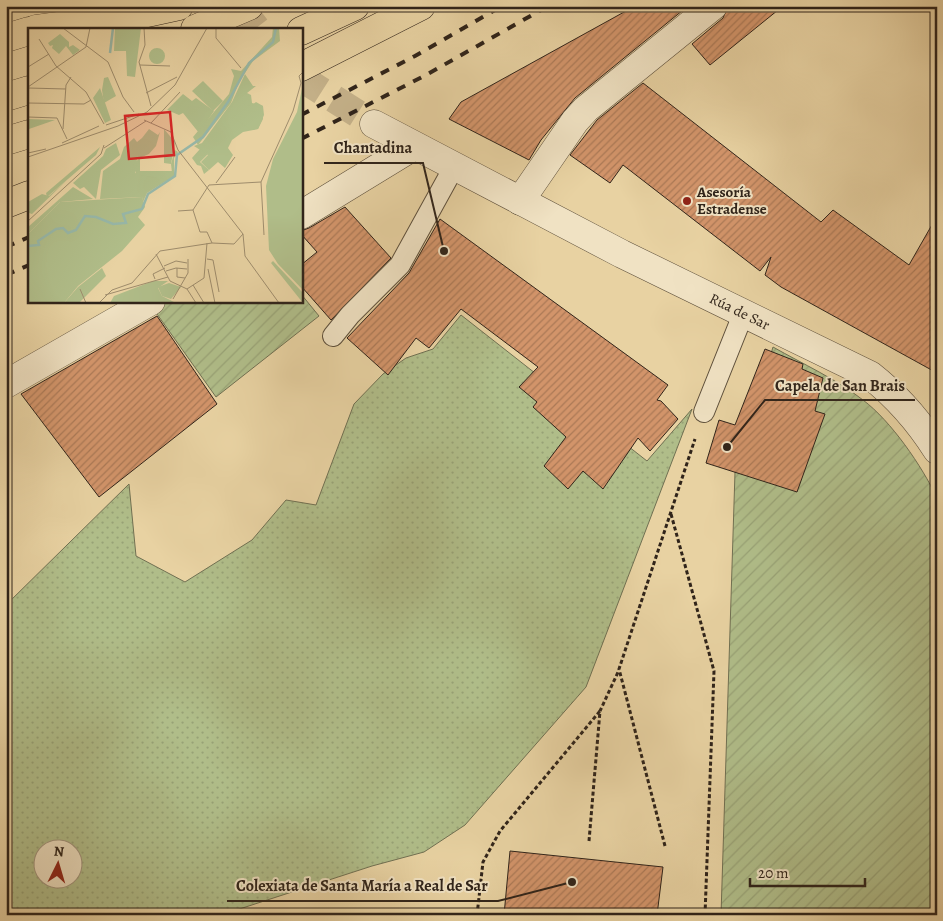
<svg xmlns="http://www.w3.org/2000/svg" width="943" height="921" font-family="Alegreya,serif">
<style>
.grass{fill:url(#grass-dots);stroke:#707052;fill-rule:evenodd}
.garden{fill:url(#garden-furrows);stroke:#707052}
.building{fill:url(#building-hatch);stroke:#30241a}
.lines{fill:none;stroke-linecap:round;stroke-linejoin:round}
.tertiary-tunnel{stroke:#c3af87;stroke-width:28;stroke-dasharray:28 14;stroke-linecap:butt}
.service-casing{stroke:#5e503c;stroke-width:22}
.minor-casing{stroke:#5e503c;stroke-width:29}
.tertiary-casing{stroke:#5e503c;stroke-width:29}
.trunk-casing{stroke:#30241a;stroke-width:29}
.path{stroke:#30241a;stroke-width:3;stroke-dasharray:4 2.5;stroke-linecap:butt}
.service{stroke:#f0e2c3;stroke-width:20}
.minor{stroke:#f0e2c3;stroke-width:28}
.tertiary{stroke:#f0e2c3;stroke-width:28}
.trunk{stroke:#e8d2a2;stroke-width:28}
.rail{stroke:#30241a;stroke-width:4;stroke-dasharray:9 9;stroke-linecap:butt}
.poi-dot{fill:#8f2418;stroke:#f0e2c3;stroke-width:2}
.labels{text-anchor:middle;stroke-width:4;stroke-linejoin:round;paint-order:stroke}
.poi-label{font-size:15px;font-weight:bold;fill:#30241a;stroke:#f0e2c3;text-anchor:start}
.street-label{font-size:15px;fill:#30241a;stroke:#f0e2c3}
.inset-river{fill:none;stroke:#97b7a8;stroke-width:2.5}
.inset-road{fill:none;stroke:#9e8c6c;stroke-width:1}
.view{fill:#d62828;fill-opacity:0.15;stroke:#d62828;stroke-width:2.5}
.inset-edge{fill:none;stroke:#30241a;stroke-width:2.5}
.leader{fill:none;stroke:#30241a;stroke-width:2}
.callout-dot{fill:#30241a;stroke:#f0e2c3;stroke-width:2}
.callout-label{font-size:16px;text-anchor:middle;font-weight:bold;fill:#30241a;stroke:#f0e2c3;stroke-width:4;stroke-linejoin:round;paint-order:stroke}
</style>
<defs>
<pattern id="grass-dots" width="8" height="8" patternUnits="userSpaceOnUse" patternTransform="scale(1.25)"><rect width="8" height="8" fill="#b0bd89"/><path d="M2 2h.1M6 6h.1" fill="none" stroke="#98a276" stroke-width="1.8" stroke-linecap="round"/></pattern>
<pattern id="garden-furrows" width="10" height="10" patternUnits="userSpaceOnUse" patternTransform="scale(1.25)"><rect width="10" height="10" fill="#b0bd89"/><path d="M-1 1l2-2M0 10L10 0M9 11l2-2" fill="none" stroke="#98a276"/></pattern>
<pattern id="building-hatch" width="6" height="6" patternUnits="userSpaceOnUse" patternTransform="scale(1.25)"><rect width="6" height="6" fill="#d2946a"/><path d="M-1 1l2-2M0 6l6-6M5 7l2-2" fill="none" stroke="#ab7956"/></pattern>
</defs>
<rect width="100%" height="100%" fill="#e8d2a2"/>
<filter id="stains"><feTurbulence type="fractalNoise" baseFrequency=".004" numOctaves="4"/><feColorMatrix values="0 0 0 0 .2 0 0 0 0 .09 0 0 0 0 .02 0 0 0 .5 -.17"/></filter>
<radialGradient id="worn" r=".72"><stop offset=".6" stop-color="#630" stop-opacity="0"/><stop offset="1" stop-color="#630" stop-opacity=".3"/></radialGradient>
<path class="grass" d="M461,315L647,461L692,409L586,687L465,825L424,852L372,866L221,915H6V605L129,484L136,556L185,582L252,540L286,500L316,505L354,404L383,374L406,358L433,349ZM42,848H72V878H42Z"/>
<g class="garden">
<polygon points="301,294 319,316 216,397 152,307 163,301 301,301"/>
<path d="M773,347C803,364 836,379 863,400C891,421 922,466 937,498V903L929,915H721L735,472Z"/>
</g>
<g class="building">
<polygon points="635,6 688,6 575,98 541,140 529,160 449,119 461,102"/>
<polygon points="728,6 783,6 710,65 692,44 723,18"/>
<polygon points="643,83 821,222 833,210 909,265 937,216 937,373 781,287 765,275 771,257 760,271 623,165 610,183 570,155 597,120"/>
<polygon points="345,207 391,258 331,320 301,286 301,265 317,252 301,234 301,231 309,228"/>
<polygon points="440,219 668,385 657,400 661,401 678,419 650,451 638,438 603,489 583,471 568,489 544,466 566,437 533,407 537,402 519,387 538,367 461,309 429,348 416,338 388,375 347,338 409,273"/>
<polygon points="157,316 217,404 99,497 21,394"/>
<polygon points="765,349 803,364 802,369 823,378 815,411 825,414 797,492 706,463 719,420 735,425"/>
<polygon points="510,851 663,867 657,915 504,915"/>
</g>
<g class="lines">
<g class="tertiary-tunnel">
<polyline points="239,6 257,29"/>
<polyline points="301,73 312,85 374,124"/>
</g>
<g class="service-casing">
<g id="service">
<polyline points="333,336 350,315 400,265 454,167"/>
<polyline points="704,412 744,312"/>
</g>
</g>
<g class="minor-casing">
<g id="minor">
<polyline points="520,201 575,121 586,109 713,6"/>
<polyline points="301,215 414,146"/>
<polyline points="6,384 151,301"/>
</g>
</g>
<g class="tertiary-casing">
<g id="tertiary">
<path id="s1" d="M374,124L622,254L870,375C898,397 918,420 937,450"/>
</g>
</g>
<g class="trunk-casing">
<g id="trunk">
<polyline points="36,29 133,16 179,6"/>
<polyline points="195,29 249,6"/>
<polyline points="301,31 355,6"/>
<polyline points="6,38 29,31"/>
<polyline points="301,67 421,6"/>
<polyline points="6,97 29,90"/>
<polyline points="6,141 29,134"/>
<polyline points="6,204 29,195"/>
</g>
</g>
<g class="path">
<polyline points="671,514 714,671 705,915"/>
<polyline points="589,841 600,711 619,670"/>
<polyline points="665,846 619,669 695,439"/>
<polyline points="477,915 483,862 500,831 600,711"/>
</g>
<use href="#service" class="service"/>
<use href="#minor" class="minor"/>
<use href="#tertiary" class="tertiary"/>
<use href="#trunk" class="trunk"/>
<g class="rail">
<polyline points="301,115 415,56 502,6"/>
<polyline points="301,139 426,75 548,6"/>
<polyline points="6,247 29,237"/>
<polyline points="6,275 29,265"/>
</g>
</g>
<circle class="poi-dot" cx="687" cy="201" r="5"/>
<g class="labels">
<g class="poi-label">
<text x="697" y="197">Asesoría<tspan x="697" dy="17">Estradense</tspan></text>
</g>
<g class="street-label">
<text dy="5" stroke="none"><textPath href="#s1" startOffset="411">Rúa de Sar</textPath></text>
</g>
</g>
<g transform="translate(28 28)">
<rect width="275" height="275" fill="#e8d2a2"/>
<path d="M121 28a8 8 0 1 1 16 0a8 8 0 1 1-16 0ZM217,46L225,58H228L219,65L223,67L224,75L235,78V91L230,101L215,104L204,112L200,120L205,127L197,140L190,134L181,142L173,134L180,127L166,118L174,115L204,74ZM72,60L83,92L77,95L65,70ZM155,66L164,73L168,70L186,83L171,105L155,85L151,87L139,82ZM121,101L130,107L132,104L128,118L121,126L109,131L107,145L138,151L144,145L143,136L147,122L150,124L146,130V148L119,165L115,174L114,169L72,171L75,143L92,131L96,119L106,110L109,114L114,110ZM88,115L92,127L73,142L68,171L56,159L52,161L45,155L75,128L78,121ZM39,152L4,186L1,185L0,174L14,166L21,168ZM45,159L65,171L32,174L0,206V199ZM245,233L275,265V275L243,235ZM74,240L78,248L51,275H36L50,259ZM141,255L153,259L143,271L134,268L130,259Z" fill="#b0bd89"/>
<path d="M245,0H251L252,13L225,33L211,54L203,75L170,117L165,109L201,66L206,48L203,41L213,43L244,9ZM275,56V262L250,236L241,222L238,158L245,131L269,84ZM214,72L217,77L223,78L228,74L235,78L236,87L230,101L223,102L206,90ZM72,119L68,127L19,169L18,165ZM125,253H140L130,260L134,268L148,275H82L86,268Z" fill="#b0bd89"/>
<path d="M114,169L117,179L110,189L117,197L94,223L50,258L36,275H0V206L32,174Z" fill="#b0bd89"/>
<path d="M87,0H113L107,49L99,48L98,23H86ZM175,53L195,73L185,83L164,63ZM0,91L27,92L1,101V120Z" fill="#b0bd89"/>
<path d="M32,6L41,14V19L45,17L52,22L45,27L38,18L31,26L24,20L25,17L22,18L20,15ZM80,49L88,68L76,75L74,62L76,50ZM136,101L147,114L143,136L136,135ZM172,121L180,126L172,134L181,142L176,146L173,138L169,137L164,130ZM112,130V143H144V149L139,152L108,146L105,136Z" fill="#b0bd89"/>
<path class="inset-river" d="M82,25L85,0M0,218L11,217L10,213L28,201L35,200L40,205L48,202L57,188L68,189L85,196L98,195L95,186L114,181L120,166L147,148L149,127L175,109L200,74L221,35L245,14L248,0"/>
<path class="inset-road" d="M35,0L80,34L95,69L106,84M116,0L117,17L111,34L123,78M188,0V10L213,40M11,11L28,38L58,64L76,96M58,19L62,0M112,37L142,38M0,39L21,26M0,59L58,19M0,60L38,61M118,65L149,49M0,75L56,76L63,72M0,89L29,90L39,111M116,92L143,104L150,122L215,206M123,95L152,64M78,97L111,86M35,101L38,57L43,49M34,115L71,98M76,120L118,93M0,125L18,121M0,129L90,98L119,84L147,57L179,0M233,154L236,207M188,155L207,129M165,182L172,204H179L184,215M150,183L165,182L181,157L233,154L265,83L273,55L271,48L275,44M0,193L73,126L76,117M215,206L217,228L251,275M128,226L142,253L159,261L168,275M179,231L185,232L191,264M136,238L148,233L159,235M149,240V249L157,250M180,241L187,275M138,243L148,240L159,241M127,251L125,246L137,240M165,257L176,275M52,261L58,275M159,261L176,250L179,215M77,267L140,249M145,271L160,245V231M71,275L84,262L104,255L132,223L184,215L206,216L215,206"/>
<path class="view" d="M142,84L146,127L101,131L97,88Z"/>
<rect width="275" height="275" class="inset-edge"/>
</g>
<path class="leader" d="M444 251L423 163H324M727 447L765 400H915M572 882L498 901H227"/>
<g class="callout-dot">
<circle cx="444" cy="251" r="5"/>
<circle cx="727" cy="447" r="5"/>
<circle cx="572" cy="882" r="5"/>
</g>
<g class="callout-label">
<text x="373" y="153">Chantadina</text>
<text x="840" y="391">Capela de San Brais</text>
<text x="362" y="891">Colexiata de Santa María a Real de Sar</text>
</g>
<rect width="943" height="921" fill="none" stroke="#e8d2a2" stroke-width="25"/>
<rect x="8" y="8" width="928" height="906" fill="none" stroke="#30241a" stroke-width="2.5"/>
<rect x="12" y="12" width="918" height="896" fill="none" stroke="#30241a"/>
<g transform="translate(58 864) rotate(5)"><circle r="24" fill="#f0e2c3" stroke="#a3967f"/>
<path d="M0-4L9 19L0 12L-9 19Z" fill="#8f2418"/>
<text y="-8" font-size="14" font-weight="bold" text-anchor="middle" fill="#30241a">N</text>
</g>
<path d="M750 878v8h115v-8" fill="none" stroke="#30241a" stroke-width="2.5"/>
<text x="758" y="878" font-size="15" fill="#30241a" stroke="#f0e2c3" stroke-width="4" paint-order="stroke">20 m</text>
<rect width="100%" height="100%" filter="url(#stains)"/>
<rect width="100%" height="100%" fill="url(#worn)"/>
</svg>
